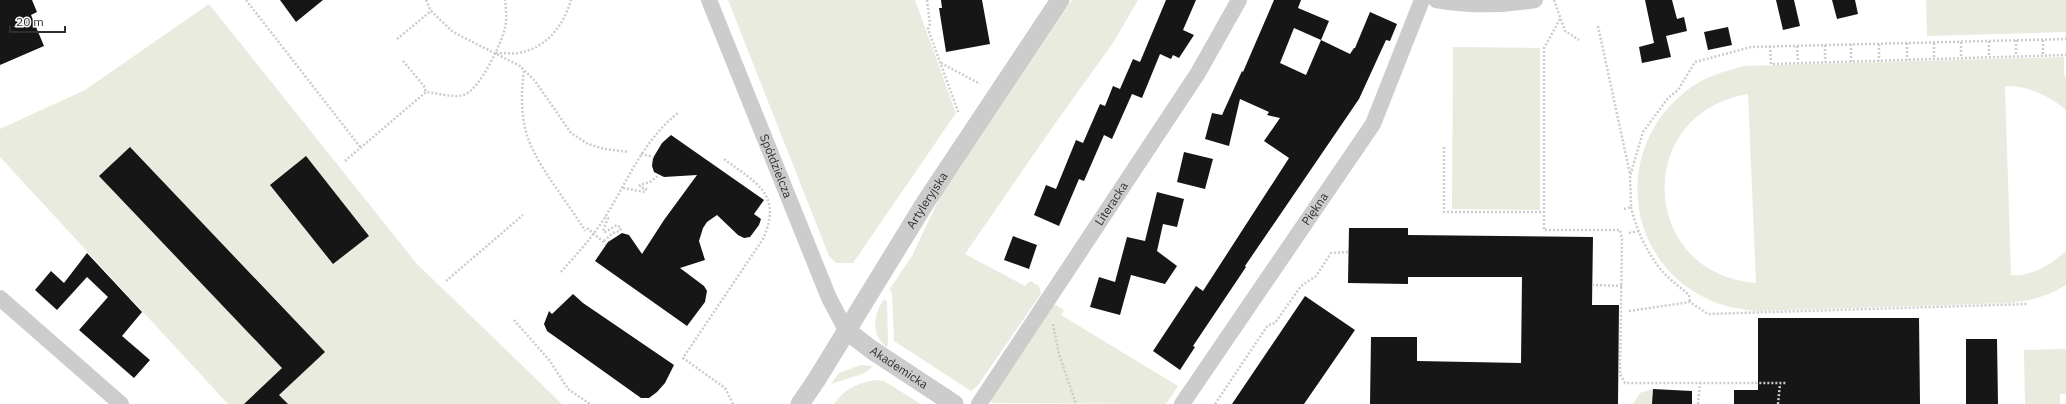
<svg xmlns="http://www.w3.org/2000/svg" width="2066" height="404" font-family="'IBM Plex Sans',sans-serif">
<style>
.green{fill:#e8ebde;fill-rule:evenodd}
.building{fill:#161616;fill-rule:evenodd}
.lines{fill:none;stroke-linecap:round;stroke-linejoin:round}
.path{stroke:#ccc;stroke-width:2.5;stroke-dasharray:2 2;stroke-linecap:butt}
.minor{stroke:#ccc;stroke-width:16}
.tertiary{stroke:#ccc;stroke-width:19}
.labels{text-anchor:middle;stroke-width:4;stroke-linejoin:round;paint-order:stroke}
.street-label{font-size:12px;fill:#2f2f2f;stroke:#fff}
</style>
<rect width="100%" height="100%" fill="#fff"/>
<g class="green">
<polygon points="728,0 915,0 956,113 853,263 836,263 829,256"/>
<polygon points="1072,0 1138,0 1113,43 1054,125 965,254 1025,286 1030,281 1039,286 1041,294 978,385 971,391 894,341 892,292 889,290 912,256 939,199"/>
<polygon points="1926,0 2066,0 2066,32 1927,36"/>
<polygon points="209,4 417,264 562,404 228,404 0,157 0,129 85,90"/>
<polygon points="1453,47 1540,48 1540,210 1452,209"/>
<path d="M2064,57V75L2066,77V110C2050,96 2027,85 2005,86L2011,275C2031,277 2052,264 2066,251V285C2049,296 2030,301 2010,303L1756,311C1736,309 1716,305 1698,294C1622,250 1617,145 1686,91C1703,77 1723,72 1744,66ZM1748,94L1756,283C1639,274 1632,113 1748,94Z"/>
<path d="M884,299L887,301L888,345L886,347C871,334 873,315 884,299Z"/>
<polygon points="1056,305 1064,310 1061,315 1178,386 1166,404 991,403 993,394 1052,306"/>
<polygon points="2066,349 2066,394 2060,394 2060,404 2025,404 2024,350"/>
<polygon points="861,365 873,366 865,373 831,384 839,373"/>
<path d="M874,380L884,381L921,404H834C846,388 854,385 874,380Z"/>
<polygon points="1653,389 1652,404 1633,404 1640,393"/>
</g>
<g class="building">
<polygon points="0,0 32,0 37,12 31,15 44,46 0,65"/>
<polygon points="280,0 323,0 296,22"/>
<polygon points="941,0 982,0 990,44 946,52 939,8 942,8"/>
<polygon points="1166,0 1196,0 1183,30 1194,35 1179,58 1173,55 1171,59 1160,54 1142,98 1132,94 1112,139 1104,135 1084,181 1079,179 1059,226 1034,215 1046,185 1056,189 1076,140 1083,143 1100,104 1105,106 1113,86 1120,89 1133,59 1140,62"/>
<path d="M1274,0H1301L1298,8L1329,21L1321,40L1350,54L1354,48H1355L1370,12L1397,24L1390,41L1386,40L1359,99L1245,266L1246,267L1193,346L1195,347L1180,370L1153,351L1196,286L1203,291L1289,158L1264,141L1280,118L1267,115L1269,112L1240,99L1229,146L1205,139L1212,113L1222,115L1242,71L1243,72ZM1294,28L1321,40L1306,75L1280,63Z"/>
<polygon points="1645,0 1672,0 1677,19 1684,17 1687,31 1666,36 1671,57 1642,63 1639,47 1654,43"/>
<polygon points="1776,0 1794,0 1800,26 1783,30"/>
<polygon points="1832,0 1855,0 1858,14 1837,19"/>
<polygon points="1728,27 1732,45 1708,50 1704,32"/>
<polygon points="671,135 764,200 754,214 761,219 759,225 750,237 744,238 738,235 717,215 707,222 703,228 699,241 705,260 680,268 704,286 707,291 705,302 687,326 595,261 608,242 622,233 629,235 642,254 664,220 697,175 664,177 654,172 652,166 653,158 662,143"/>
<polygon points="130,147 325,352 279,395 288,404 244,404 282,368 99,176"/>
<polygon points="1184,152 1213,159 1205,189 1177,182"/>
<polygon points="306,156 369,236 333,264 270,185"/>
<polygon points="1157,192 1184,199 1177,227 1163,224 1157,251 1177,266 1165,284 1131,275 1120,315 1090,307 1099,277 1115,282 1127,237 1145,241"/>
<polygon points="1349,228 1408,228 1408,235 1593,237 1592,305 1619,305 1618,404 1370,404 1371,337 1417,337 1417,361 1521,363 1522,277 1408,277 1408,284 1348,283"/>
<polygon points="1013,236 1037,245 1029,269 1004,260"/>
<polygon points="87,253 142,312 122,336 150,360 134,378 79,330 108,297 87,277 57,310 35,290 51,271 64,283"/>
<polygon points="573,294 583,303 674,365 665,383 657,392 649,398 641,398 547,331 544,324 549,311 552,314"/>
<polygon points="1305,296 1355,330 1304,404 1232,404"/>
<polygon points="1758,318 1919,318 1920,404 1734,404 1734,390 1758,390"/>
<polygon points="1966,339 1997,339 1998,404 1966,404"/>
<polygon points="1653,389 1692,391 1692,404 1652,404"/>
</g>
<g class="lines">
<g class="path">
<polyline points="246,0 361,148"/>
<polyline points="426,0 431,11"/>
<polyline points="927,0 930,24 928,29 959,114"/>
<polyline points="1554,0 1565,31 1579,40"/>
<polyline points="1560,19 1544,48 1544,230 1620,230 1622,239 1620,374 1625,383 1786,383"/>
<polyline points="1598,26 1630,174"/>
<polyline points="397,39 431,11 453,32 520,66 535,81 571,133 588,144 605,149 628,152"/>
<polyline points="2016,40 2016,56"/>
<polyline points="2043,40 2043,56"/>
<polyline points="1989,41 1989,57"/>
<polyline points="1961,42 1961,58"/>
<polyline points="1907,43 1907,60"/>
<polyline points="1934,43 1934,59"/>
<polyline points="1879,44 1879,61"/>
<polyline points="1825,45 1825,62"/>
<polyline points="1770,46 1771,64 2066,55"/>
<polyline points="1797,46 1798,63"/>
<path d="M496,53C503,53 512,54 518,53C547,48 563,26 571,0"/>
<polyline points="403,61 424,86 426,92"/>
<polyline points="1851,62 1851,44"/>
<polyline points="941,63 980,84"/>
<path d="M524,71C520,96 521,127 533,150C546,177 569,204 585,231"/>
<polyline points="1444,147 1444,212 1544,212"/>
<polyline points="641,154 654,157"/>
<path d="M724,159C756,183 783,194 763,239L683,358L725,388L733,404"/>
<path d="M345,161L426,92C438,93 452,98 463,95C479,92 502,42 505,28C507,18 506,9 505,0"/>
<polyline points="623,188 645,192 646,189 640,187 640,185 650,182 658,176"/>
<path d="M1631,207C1636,229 1647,253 1662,271C1670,280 1680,287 1689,295L1690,302"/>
<polyline points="1624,209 1631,207 1630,176 1643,132 1668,98 1678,90 1695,62 1751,47 2066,39"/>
<polyline points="587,228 606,244"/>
<polyline points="1629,233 1639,231"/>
<polyline points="604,241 613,233 620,231 621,228 617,225 605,232 603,231 608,218 605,216"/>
<path d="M561,272C575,256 590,240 602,222C626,185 642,141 678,113"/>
<polyline points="446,281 523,215"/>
<polyline points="1592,285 1622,286"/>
<polyline points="1629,311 1690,302 1708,314 2028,304"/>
<polyline points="514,320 550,361 568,389 590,404"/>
<polyline points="1053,324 1059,354 1076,404"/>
<polyline points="1215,404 1268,325 1275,323 1301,286 1316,276 1331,253 1349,252"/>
<polyline points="1698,404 1700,383"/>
<polyline points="1778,404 1780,384"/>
</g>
<g class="minor">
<path id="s1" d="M709,0L829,298L846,330"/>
<path d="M1436,0C1470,6 1501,6 1535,0"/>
<polyline points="0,298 121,404"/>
<path id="s2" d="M979,404L1198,73L1239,0"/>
<path id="s3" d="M1182,404L1373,124L1422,0"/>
</g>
<g class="tertiary">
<path id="s4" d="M846,330L872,350L954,404"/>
<path id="s5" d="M800,404L817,379L925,203L1060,0"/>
</g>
</g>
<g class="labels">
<g class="street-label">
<text dy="4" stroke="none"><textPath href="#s1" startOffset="179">Spółdzielcza</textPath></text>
<text dy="4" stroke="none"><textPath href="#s5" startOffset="240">Artyleryjska</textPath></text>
<text dy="4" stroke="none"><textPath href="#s2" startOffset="240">Literacka</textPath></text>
<text dy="4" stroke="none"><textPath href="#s3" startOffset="236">Piękna</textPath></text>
<text dy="4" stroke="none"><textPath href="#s4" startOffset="65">Akademicka</textPath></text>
</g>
</g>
<path d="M10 26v6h55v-6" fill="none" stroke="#2f2f2f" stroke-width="2"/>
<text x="16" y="26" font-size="12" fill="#2f2f2f" stroke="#ffffff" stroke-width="3" paint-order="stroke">20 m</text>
</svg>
